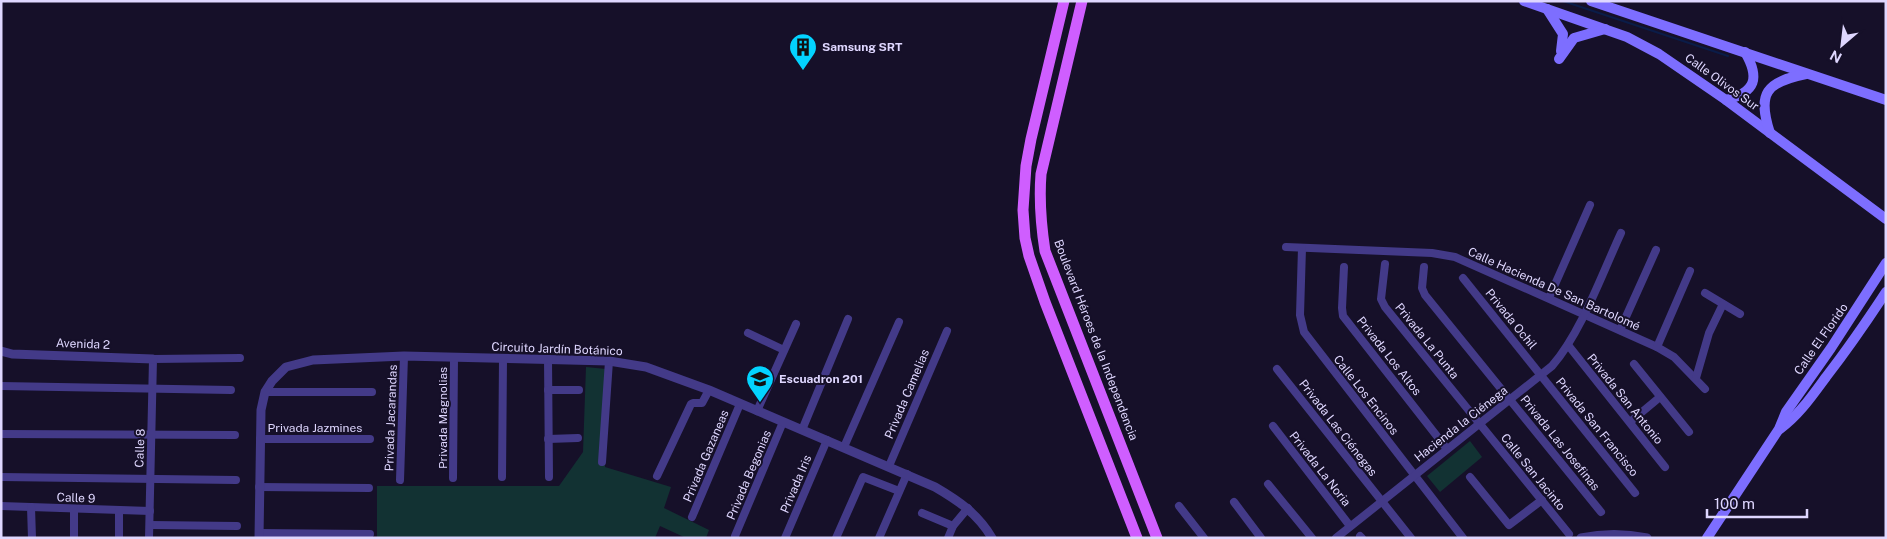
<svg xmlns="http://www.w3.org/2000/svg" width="1887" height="539" font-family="'Public Sans',sans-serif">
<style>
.green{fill:#123233}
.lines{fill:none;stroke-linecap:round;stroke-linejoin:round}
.stream{stroke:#0a1c48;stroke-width:2}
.minor{stroke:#433a88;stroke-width:8}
.tertiary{stroke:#433a88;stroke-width:9}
.secondary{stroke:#7d6eff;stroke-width:10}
.primary{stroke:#cf5eff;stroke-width:11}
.labels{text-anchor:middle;stroke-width:4;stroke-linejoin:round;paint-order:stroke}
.poi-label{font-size:12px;font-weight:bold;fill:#dfd7ff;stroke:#161029;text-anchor:start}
.street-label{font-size:12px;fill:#dfd7ff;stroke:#161029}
</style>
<rect width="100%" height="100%" fill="#161029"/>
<g class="green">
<polygon points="586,367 606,369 605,467 671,487 664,508 709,530 706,538 686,538 660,526 655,538 377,538 377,486 559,486 583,452"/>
<polygon points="1470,441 1482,457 1440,492 1427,476"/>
</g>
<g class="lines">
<polyline class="stream" points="1563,1 1728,56"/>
<g class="minor">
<polyline points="1286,247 1432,253 1455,257 1657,347 1674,357 1705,389"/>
<polyline points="1302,248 1300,315 1304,332 1463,538"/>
<polyline points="1385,264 1381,299 1385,307 1569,534"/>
<polyline points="1344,267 1342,308 1343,316 1447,449"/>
<polyline points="1424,267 1422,288 1425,295 1601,512"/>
<polyline points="1463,278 1635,493"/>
<polyline points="1705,293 1740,314"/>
<polyline points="1549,298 1590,205"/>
<polyline points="1620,330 1656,250"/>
<polyline points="748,333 784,350"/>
<polyline points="1568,345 1665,467"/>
<polyline points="1657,347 1690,271"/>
<polyline points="548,359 549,477"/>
<polyline points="1634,364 1689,432"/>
<polyline points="1277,369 1411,538"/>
<polyline points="1696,378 1709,333 1723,304"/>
<polyline points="1,386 231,390"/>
<polyline points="548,390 579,390"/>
<polyline points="265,392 372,392"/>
<polyline points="757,411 796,324"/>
<polyline points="1630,422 1660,397"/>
<polyline points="1273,426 1350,526"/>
<polyline points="802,430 848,319"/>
<polyline points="1,434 235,435"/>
<polyline points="260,439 370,439"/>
<polyline points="548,439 578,438"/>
<polyline points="844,447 899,322"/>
<polyline points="602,462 609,361"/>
<polyline points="889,466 947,331"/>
<polyline points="657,476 691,404 693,403 702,403 709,390"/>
<polyline points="1,477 236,480"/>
<polyline points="502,477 503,359"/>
<polyline points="1470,477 1509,525 1542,500"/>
<polyline points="453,478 454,358"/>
<polyline points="400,480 404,356"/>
<polyline points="1268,484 1312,538"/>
<polyline points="259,487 369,488"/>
<polyline points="1234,502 1261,538"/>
<polyline points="1,506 150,511"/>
<polyline points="1179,506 1204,538"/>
<polyline points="31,507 32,538"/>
<polyline points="74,509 74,538"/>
<polyline points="922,513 953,526"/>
<polyline points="692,517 740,404"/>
<polyline points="150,525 237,526"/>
<polyline points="259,533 370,534"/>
<polyline points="735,536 783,422"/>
<polyline points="1360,536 1362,538"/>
<polyline points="119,538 119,510"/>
<polyline points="149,538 153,359 240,358"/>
<polyline points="785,538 827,440"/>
<polyline points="836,538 863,477 899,491"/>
<polyline points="879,538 907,474"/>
<polyline points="948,538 953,526 968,508"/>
<path d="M1336,538L1552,366C1581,333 1602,274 1621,233"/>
</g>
<g class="tertiary">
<polyline points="1,351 12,354 153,359"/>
<path d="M259,538L261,410L265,392L272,381L286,367L313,360L404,356L609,361L646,367L709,390L935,487C959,501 978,514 992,538"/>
<path d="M1581,538C1604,533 1624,533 1647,538"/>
</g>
<g class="secondary">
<polyline points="1524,1 1627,37 1659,54 1726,100 1886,219"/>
<polyline points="1591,1 1886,100"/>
<polyline points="1547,9 1563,34 1561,51"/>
<polyline points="1559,59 1574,38 1605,29"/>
<path d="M1726,100C1756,92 1760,78 1745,52"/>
<path d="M1770,133C1757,93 1766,82 1806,74"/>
<path d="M1780,429C1799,415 1812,396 1826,377C1847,350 1867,321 1886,292"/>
<polyline points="1707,538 1779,429 1786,412 1831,348 1886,263"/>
</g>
<g class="primary">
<polyline points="1064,1 1031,139 1026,166 1023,210 1025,238 1029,256 1045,302 1137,538"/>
<path d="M1082,1L1041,174C1039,200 1041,225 1045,251L1157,538"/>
</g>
</g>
<defs>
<g id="building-pin" transform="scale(1.4375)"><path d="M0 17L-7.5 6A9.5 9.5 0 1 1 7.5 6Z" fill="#03d3ff" stroke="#161029"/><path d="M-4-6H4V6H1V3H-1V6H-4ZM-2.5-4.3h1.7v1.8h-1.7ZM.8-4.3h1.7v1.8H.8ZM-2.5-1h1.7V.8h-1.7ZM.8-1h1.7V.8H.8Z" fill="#111"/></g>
<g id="school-pin" transform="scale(1.4375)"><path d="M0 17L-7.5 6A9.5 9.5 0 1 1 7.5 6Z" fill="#03d3ff" stroke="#161029"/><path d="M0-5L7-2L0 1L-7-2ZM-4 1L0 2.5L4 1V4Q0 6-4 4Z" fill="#111"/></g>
</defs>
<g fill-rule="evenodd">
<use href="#building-pin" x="803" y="47"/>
<use href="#school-pin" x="760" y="379"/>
</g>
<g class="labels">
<g class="poi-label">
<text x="822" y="51">Samsung SRT</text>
<text x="779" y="383">Escuadron 201</text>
</g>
<g class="street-label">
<text transform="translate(1722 82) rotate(36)" y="4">Calle Olivos Sur</text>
<text transform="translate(1554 289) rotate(24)" y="4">Calle Hacienda De San Bartolomé</text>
<text transform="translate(1511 319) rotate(51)" y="4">Privada Ochil</text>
<text transform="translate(1821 339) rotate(-55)" y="4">Calle El Florido</text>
<text transform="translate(1096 340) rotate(69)" y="4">Boulevard Héroes de la Independencia</text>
<text transform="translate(1427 341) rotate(51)" y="4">Privada La Punta</text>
<text transform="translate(83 344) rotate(2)" y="4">Avenida 2</text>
<text transform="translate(557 349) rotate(2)" y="4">Circuito Jardín Botánico</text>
<text transform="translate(1389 356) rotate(52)" y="4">Privada Los Altos</text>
<text transform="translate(907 394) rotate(-67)" y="4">Privada Camelias</text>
<text transform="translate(1366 395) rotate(52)" y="4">Calle Los Encinos</text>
<text transform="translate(1625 399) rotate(51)" y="4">Privada San Antonio</text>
<text transform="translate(391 418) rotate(-88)" y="4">Privada Jacarandas</text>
<text transform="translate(443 418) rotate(-90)" y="4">Privada Magnolias</text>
<text transform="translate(1461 424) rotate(-38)" y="4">Hacienda la Ciénega</text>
<text transform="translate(1597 427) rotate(51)" y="4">Privada San Francisco</text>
<text x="315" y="432">Privada Jazmines</text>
<text transform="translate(1338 428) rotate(52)" y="4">Privada Las Ciénegas</text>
<text transform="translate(1560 443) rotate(51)" y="4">Privada Las Josefinas</text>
<text transform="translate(140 448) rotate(-88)" y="4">Calle 8</text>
<text transform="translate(706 456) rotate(-67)" y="4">Privada Gazaneas</text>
<text transform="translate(1320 469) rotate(52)" y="4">Privada La Noria</text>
<text transform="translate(1533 472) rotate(51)" y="4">Calle San Jacinto</text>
<text transform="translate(749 475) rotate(-67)" y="4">Privada Begonias</text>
<text transform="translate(796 484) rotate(-67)" y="4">Privada Iris</text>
<text transform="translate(76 498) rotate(2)" y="4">Calle 9</text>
</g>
</g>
<rect width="1887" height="539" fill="none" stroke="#dfd7ff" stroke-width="5"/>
<g transform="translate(1842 45) rotate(208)" stroke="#161029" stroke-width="4" paint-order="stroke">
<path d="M0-4L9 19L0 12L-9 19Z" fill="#dfd7ff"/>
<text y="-8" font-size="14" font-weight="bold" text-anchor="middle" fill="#dfd7ff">N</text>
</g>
<path d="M1707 509v8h100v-8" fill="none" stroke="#dfd7ff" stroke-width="2.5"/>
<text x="1714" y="509" font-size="15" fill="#dfd7ff" stroke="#161029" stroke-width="4" paint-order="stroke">100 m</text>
</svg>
